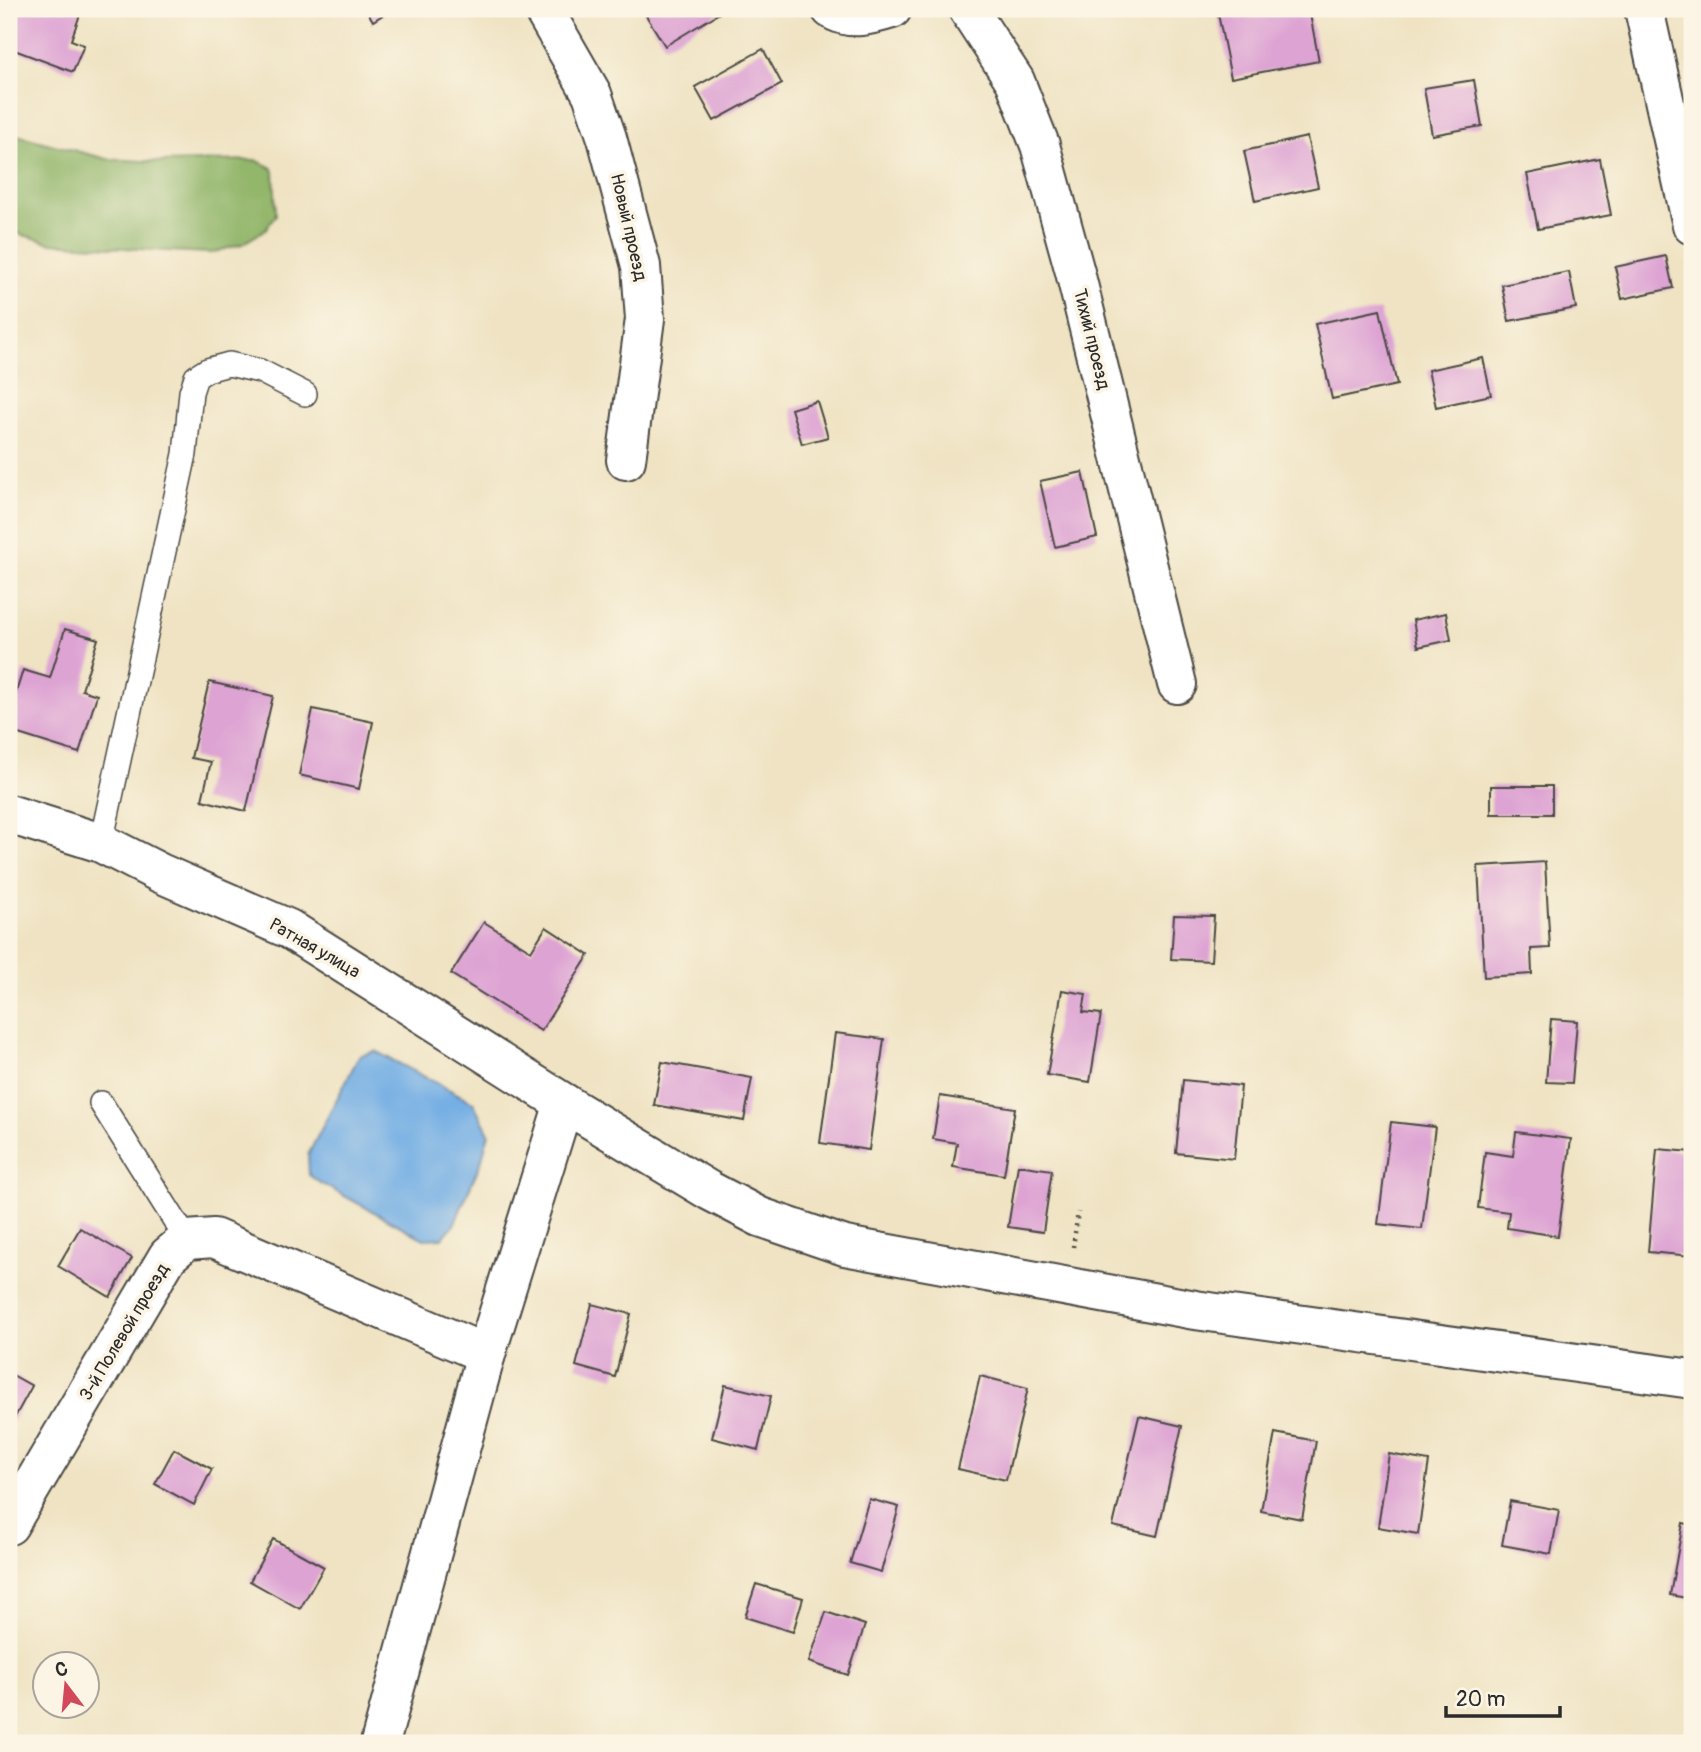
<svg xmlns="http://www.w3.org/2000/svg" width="1701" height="1752" font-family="Pangolin,sans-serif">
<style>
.forest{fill:#92b66a;stroke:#5e704a;stroke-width:2}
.water{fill:#73aee4;stroke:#4f6c88;stroke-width:2}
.building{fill:#dda3d3}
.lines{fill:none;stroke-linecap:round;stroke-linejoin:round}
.service-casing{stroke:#484742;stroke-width:26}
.minor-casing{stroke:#484742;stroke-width:42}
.path{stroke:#484742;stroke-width:4.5;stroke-dasharray:2 5;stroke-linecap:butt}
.service{stroke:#fff;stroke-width:23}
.minor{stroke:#fff;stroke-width:38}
.labels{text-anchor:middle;stroke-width:7;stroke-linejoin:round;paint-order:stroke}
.street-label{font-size:18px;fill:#2b2b2b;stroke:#fcf5e5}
</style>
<rect width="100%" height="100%" fill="#fcf5e5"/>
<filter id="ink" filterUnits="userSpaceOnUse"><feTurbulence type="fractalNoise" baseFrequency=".0143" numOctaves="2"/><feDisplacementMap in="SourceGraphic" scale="14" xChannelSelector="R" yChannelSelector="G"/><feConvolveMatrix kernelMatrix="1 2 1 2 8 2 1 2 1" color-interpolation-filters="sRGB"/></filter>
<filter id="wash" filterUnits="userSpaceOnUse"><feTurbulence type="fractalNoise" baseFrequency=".00686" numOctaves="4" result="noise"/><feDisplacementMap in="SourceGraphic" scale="28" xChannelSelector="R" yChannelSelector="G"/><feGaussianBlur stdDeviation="1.57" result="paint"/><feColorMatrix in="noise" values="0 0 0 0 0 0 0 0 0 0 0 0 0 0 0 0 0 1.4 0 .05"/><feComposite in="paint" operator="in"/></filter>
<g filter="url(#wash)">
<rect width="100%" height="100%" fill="#efe3c3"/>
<polygon class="forest" points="9,133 107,159 160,162 256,160 272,168 274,171 276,215 265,230 242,244 211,253 168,251 51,243 9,231"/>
<polygon class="water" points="375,1051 473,1102 489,1133 482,1159 454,1225 442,1238 424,1239 320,1183 309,1175 308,1155 359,1056"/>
<g id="blocks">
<g class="building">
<polygon points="9,9 72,9 81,12 71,40 84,45 73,72 9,48"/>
<polygon points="366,9 392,9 373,21"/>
<polygon points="642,9 726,9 665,46"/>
<polygon points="1243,9 1309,9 1319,61 1231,78 1218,14"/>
<polygon points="763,49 782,84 714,121 695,87"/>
<polygon points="1474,80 1482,126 1432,135 1424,88"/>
<polygon points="1307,137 1318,187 1255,201 1244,151"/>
<polygon points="1600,159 1611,215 1538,229 1527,174"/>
<polygon points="1666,256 1673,288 1622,299 1615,267"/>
<polygon points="1569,272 1576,308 1509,321 1502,285"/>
<polygon points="1380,310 1397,385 1332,399 1315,324"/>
<polygon points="1483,358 1491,395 1436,407 1428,370"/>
<polygon points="817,401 828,437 802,444 791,409"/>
<polygon points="1083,472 1097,537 1055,547 1040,481"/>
<polygon points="1446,613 1451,640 1418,647 1413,620"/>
<polygon points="65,629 98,639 82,690 97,695 79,753 9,731 9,715 23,670 50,678"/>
<polygon points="209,682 273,696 246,811 202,800 211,762 191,758"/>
<polygon points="313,709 373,722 359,789 299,775"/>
<rect x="1491" y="786" width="61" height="28"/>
<polygon points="1545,862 1550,948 1531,949 1532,974 1484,977 1478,866"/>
<polygon points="1174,915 1214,916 1211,961 1171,959"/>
<polygon points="484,922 531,951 546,927 589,955 541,1031 451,974"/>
<polygon points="1062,990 1086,994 1083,1012 1101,1014 1090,1082 1047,1075"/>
<polygon points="1551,1019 1577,1021 1572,1083 1546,1082"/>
<polygon points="835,1033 884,1039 869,1150 820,1143"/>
<polygon points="662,1062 752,1078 744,1121 654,1105"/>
<polygon points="1183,1080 1241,1086 1234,1159 1176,1153"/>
<polygon points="940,1096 1015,1108 1004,1175 953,1167 957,1143 933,1139"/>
<polygon points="1391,1122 1435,1127 1422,1229 1378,1224"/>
<polygon points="1516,1132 1571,1139 1558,1236 1507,1228 1509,1212 1478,1208 1485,1152 1513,1156"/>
<polygon points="1657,1149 1692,1152 1692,1256 1648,1252"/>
<polygon points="1018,1165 1052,1170 1043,1232 1008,1227"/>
<polygon points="80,1228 132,1258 110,1297 58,1266"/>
<polygon points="592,1304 631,1314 615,1377 576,1366"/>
<polygon points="9,1373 32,1386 9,1428"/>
<polygon points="980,1376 1028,1388 1006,1480 958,1469"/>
<polygon points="725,1385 771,1396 758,1450 712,1438"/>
<polygon points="1139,1416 1182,1426 1157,1536 1113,1526"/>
<polygon points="1275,1433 1316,1441 1302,1519 1261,1511"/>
<polygon points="174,1449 212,1469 194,1505 155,1484"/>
<polygon points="1389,1454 1429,1461 1418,1534 1378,1527"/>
<polygon points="869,1499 899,1507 881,1572 850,1563"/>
<polygon points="1510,1501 1559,1510 1551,1554 1502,1545"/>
<polygon points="1683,1523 1692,1525 1692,1599 1670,1595"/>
<polygon points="273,1539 324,1567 300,1609 250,1581"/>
<polygon points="756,1584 803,1598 793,1632 745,1617"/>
<polygon points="826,1612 865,1625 848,1675 809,1662"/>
</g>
</g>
</g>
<g filter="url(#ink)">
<use href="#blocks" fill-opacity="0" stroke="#484742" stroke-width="2"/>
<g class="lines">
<g class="service-casing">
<g id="service">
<polyline points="101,843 185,454 191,392 196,377 207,370 229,364 260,371 305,394"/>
<polyline points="101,1103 187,1240"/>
</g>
</g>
<g class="minor-casing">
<g id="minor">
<polyline points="543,9 592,94 607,138 641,266 645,319 626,460"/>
<path d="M831,9C849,22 873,15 892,9"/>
<polyline points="968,9 1015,81 1040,145 1075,272 1177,684"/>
<polyline points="1644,9 1692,225"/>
<polyline points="9,814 101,843 160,873 289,929 564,1103 710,1191 760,1217 845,1246 1195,1310 1692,1379"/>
<polyline points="9,1525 168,1256 187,1240 214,1238 486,1354"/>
<polyline points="380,1743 486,1354 564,1103"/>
</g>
</g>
<polyline class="path" points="1073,1247 1078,1212"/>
<use href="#service" class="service"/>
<use href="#minor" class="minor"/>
</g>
</g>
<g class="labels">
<g class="street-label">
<text transform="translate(629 227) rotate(77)" y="6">Новый проезд</text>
<text transform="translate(1092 339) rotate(76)" y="6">Тихий проезд</text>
<text transform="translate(315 948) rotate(30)" y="6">Ратная улица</text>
<text transform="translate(124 1332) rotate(-59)" y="6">3-й Полевой проезд</text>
</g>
</g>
<rect width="1701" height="1752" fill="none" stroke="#fcf5e5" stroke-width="35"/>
<g transform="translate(66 1685) rotate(344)"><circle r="33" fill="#fcf5e5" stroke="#a8a49b" stroke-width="2"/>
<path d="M0-5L12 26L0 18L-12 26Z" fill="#d1495b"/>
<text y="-10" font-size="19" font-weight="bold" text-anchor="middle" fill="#2b2b2b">С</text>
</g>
<path d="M1446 1706v10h114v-10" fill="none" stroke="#2b2b2b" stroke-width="3.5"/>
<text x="1456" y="1706" font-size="21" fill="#2b2b2b" stroke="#fcf5e5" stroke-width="5" paint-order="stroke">20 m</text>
</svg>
